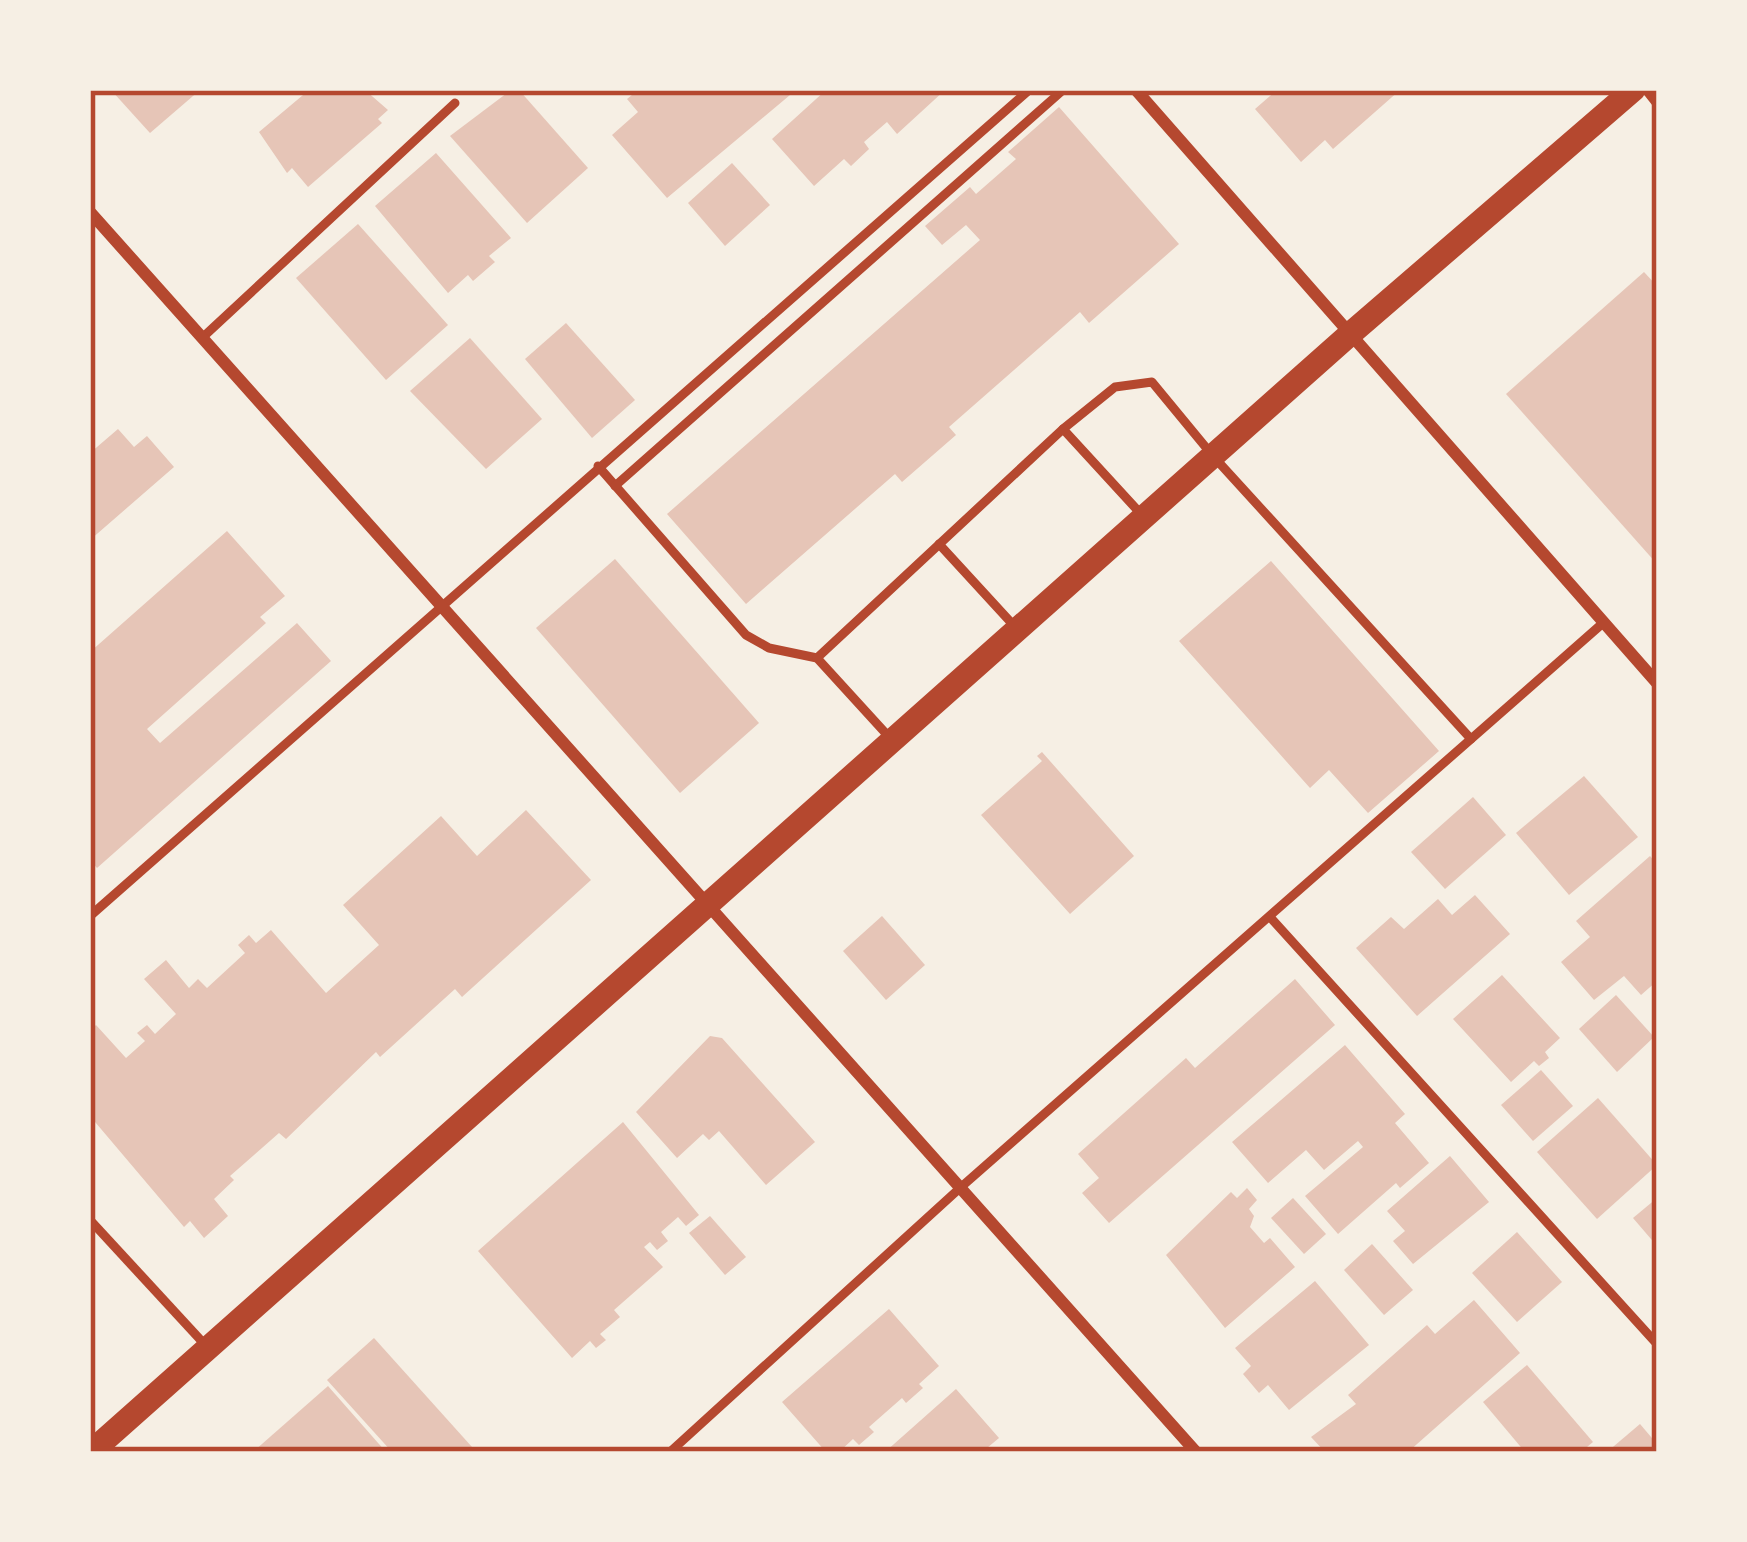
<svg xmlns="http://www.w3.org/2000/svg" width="1747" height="1542" font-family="'DejaVu Sans',sans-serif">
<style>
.building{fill:#e6c5b7}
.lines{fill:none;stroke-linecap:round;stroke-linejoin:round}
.service{stroke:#b5482f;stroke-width:9}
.minor{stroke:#b5482f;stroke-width:12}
.secondary{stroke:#b5482f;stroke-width:24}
.neatline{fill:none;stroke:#b5482f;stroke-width:4.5}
</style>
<rect width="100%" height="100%" fill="#f6efe4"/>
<g class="building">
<polygon points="111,90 200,90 150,133"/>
<polygon points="309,90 365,90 388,110 378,119 382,123 308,187 292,168 287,173 259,132"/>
<polygon points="511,90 519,90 588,168 527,223 450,136"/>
<polygon points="638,90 796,90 667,198 612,135 638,112 627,99"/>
<polygon points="826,90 945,90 897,134 887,122 864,142 869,149 851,166 844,159 814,186 772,139"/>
<polygon points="1277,90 1400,90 1333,149 1325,140 1301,162 1255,109"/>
<polygon points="1059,107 1179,244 1089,323 1080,312 949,427 956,435 902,482 895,474 746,604 667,514 980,240 966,225 942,245 925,226 970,187 976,194 1016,159 1008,152"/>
<polygon points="436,153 511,238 489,256 495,262 473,281 468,275 448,293 375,206"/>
<polygon points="732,163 770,205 725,246 688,203"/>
<polygon points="358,224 448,325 386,380 296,278"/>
<polygon points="1644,272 1657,286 1657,564 1506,394"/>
<polygon points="566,323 635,400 592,438 525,359"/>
<polygon points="470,338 542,419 486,469 410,391"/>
<polygon points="118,429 134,447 147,436 174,467 90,540 90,453"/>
<polygon points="227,531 285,596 260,617 266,623 147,729 160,743 297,623 331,661 97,868 90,860 90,652"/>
<polygon points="615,559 759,723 680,793 536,628"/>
<polygon points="1271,561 1439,751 1368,813 1329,770 1310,788 1179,641"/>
<polygon points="1042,752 1134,856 1070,914 981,815 1042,761 1037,756"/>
<polygon points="1584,776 1638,837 1569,895 1516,833"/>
<polygon points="1473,797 1506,835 1445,889 1411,852"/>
<polygon points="526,810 591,880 462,997 455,989 380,1057 376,1052 286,1139 279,1133 230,1176 234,1180 214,1199 228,1216 204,1238 190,1221 184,1227 90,1116 90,1031 96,1025 126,1058 145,1041 137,1033 147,1025 155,1034 176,1014 144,979 166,960 189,988 198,979 207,988 245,953 238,945 249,935 256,943 271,930 326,993 379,945 343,905 441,816 477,856"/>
<polygon points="1650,856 1657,864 1657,981 1641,995 1624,976 1594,1000 1561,962 1590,937 1576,921"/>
<polygon points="1475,895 1510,934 1417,1016 1356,948 1391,917 1404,929 1438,899 1452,915"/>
<polygon points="882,916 925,965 886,1000 843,951"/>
<polygon points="1502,975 1560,1038 1545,1052 1549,1058 1539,1066 1534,1061 1511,1082 1453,1019"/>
<polygon points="1295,979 1335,1025 1109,1223 1082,1193 1099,1178 1078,1154 1186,1058 1195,1068"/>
<polygon points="1616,995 1654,1037 1617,1072 1579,1029"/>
<polygon points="710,1036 722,1038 815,1142 766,1185 719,1131 709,1140 703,1134 677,1158 636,1112"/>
<polygon points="1345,1045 1405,1114 1395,1123 1429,1163 1400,1188 1396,1183 1338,1234 1305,1196 1363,1147 1358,1141 1324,1170 1306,1150 1268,1183 1232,1142"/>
<polygon points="1541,1070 1573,1106 1533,1141 1501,1105"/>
<polygon points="1598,1098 1657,1165 1597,1219 1537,1152"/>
<polygon points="623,1122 699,1215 686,1226 678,1217 661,1232 668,1241 657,1250 650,1242 644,1247 663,1267 614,1310 620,1317 600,1334 606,1340 596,1348 590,1341 572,1358 478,1251"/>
<polygon points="1450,1156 1489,1202 1413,1264 1393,1241 1405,1231 1387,1211"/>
<polygon points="1247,1188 1257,1200 1249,1209 1254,1216 1250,1227 1264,1243 1270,1238 1295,1267 1225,1328 1166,1255 1231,1192 1237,1198"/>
<polygon points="1293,1198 1326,1234 1304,1254 1271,1218"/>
<polygon points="1657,1198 1657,1246 1633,1218"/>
<polygon points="710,1216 746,1257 725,1275 689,1233"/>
<polygon points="1517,1232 1562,1282 1517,1322 1472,1273"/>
<polygon points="1372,1244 1413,1290 1384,1315 1344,1270"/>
<polygon points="1315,1281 1369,1345 1289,1410 1268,1385 1259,1393 1243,1374 1251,1366 1235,1348"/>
<polygon points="1474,1300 1520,1353 1408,1452 1325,1452 1311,1437 1356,1404 1348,1395 1427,1325 1435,1334"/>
<polygon points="889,1309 939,1366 919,1384 923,1388 906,1403 902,1398 869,1427 874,1432 859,1445 853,1439 839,1452 826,1452 782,1402"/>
<polygon points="374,1338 472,1447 465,1452 392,1452 327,1380"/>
<polygon points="1527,1365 1593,1442 1581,1452 1525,1452 1483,1402"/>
<polygon points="328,1386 386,1452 253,1452"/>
<polygon points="956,1389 999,1438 987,1448 991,1452 885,1452"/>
<polygon points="1640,1424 1657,1444 1657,1452 1607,1452"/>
</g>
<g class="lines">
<g class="service">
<polyline points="1646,90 1657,104"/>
<polyline points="202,338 455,103"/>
<polyline points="1063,429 1141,514"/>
<polyline points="598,466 746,635 769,648 817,658 890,738"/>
<polyline points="615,486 1063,90"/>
<polyline points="939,544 1017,629"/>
<polyline points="817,658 1063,429 1115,387 1152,382 1213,456 1471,739"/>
<polyline points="90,916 1029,90"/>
<polyline points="1270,917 1657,1344"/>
<polyline points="90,1220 208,1348"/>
<polyline points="670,1452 960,1188 1603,623"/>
</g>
<g class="minor">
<polyline points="1136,90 1657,683"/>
<polyline points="90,212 1196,1452"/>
</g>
<polyline class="secondary" points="91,1452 1349,335 1633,90"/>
</g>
<rect width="1747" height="1542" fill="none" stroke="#f6efe4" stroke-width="186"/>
<rect x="93" y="93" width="1561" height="1356" class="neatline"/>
</svg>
